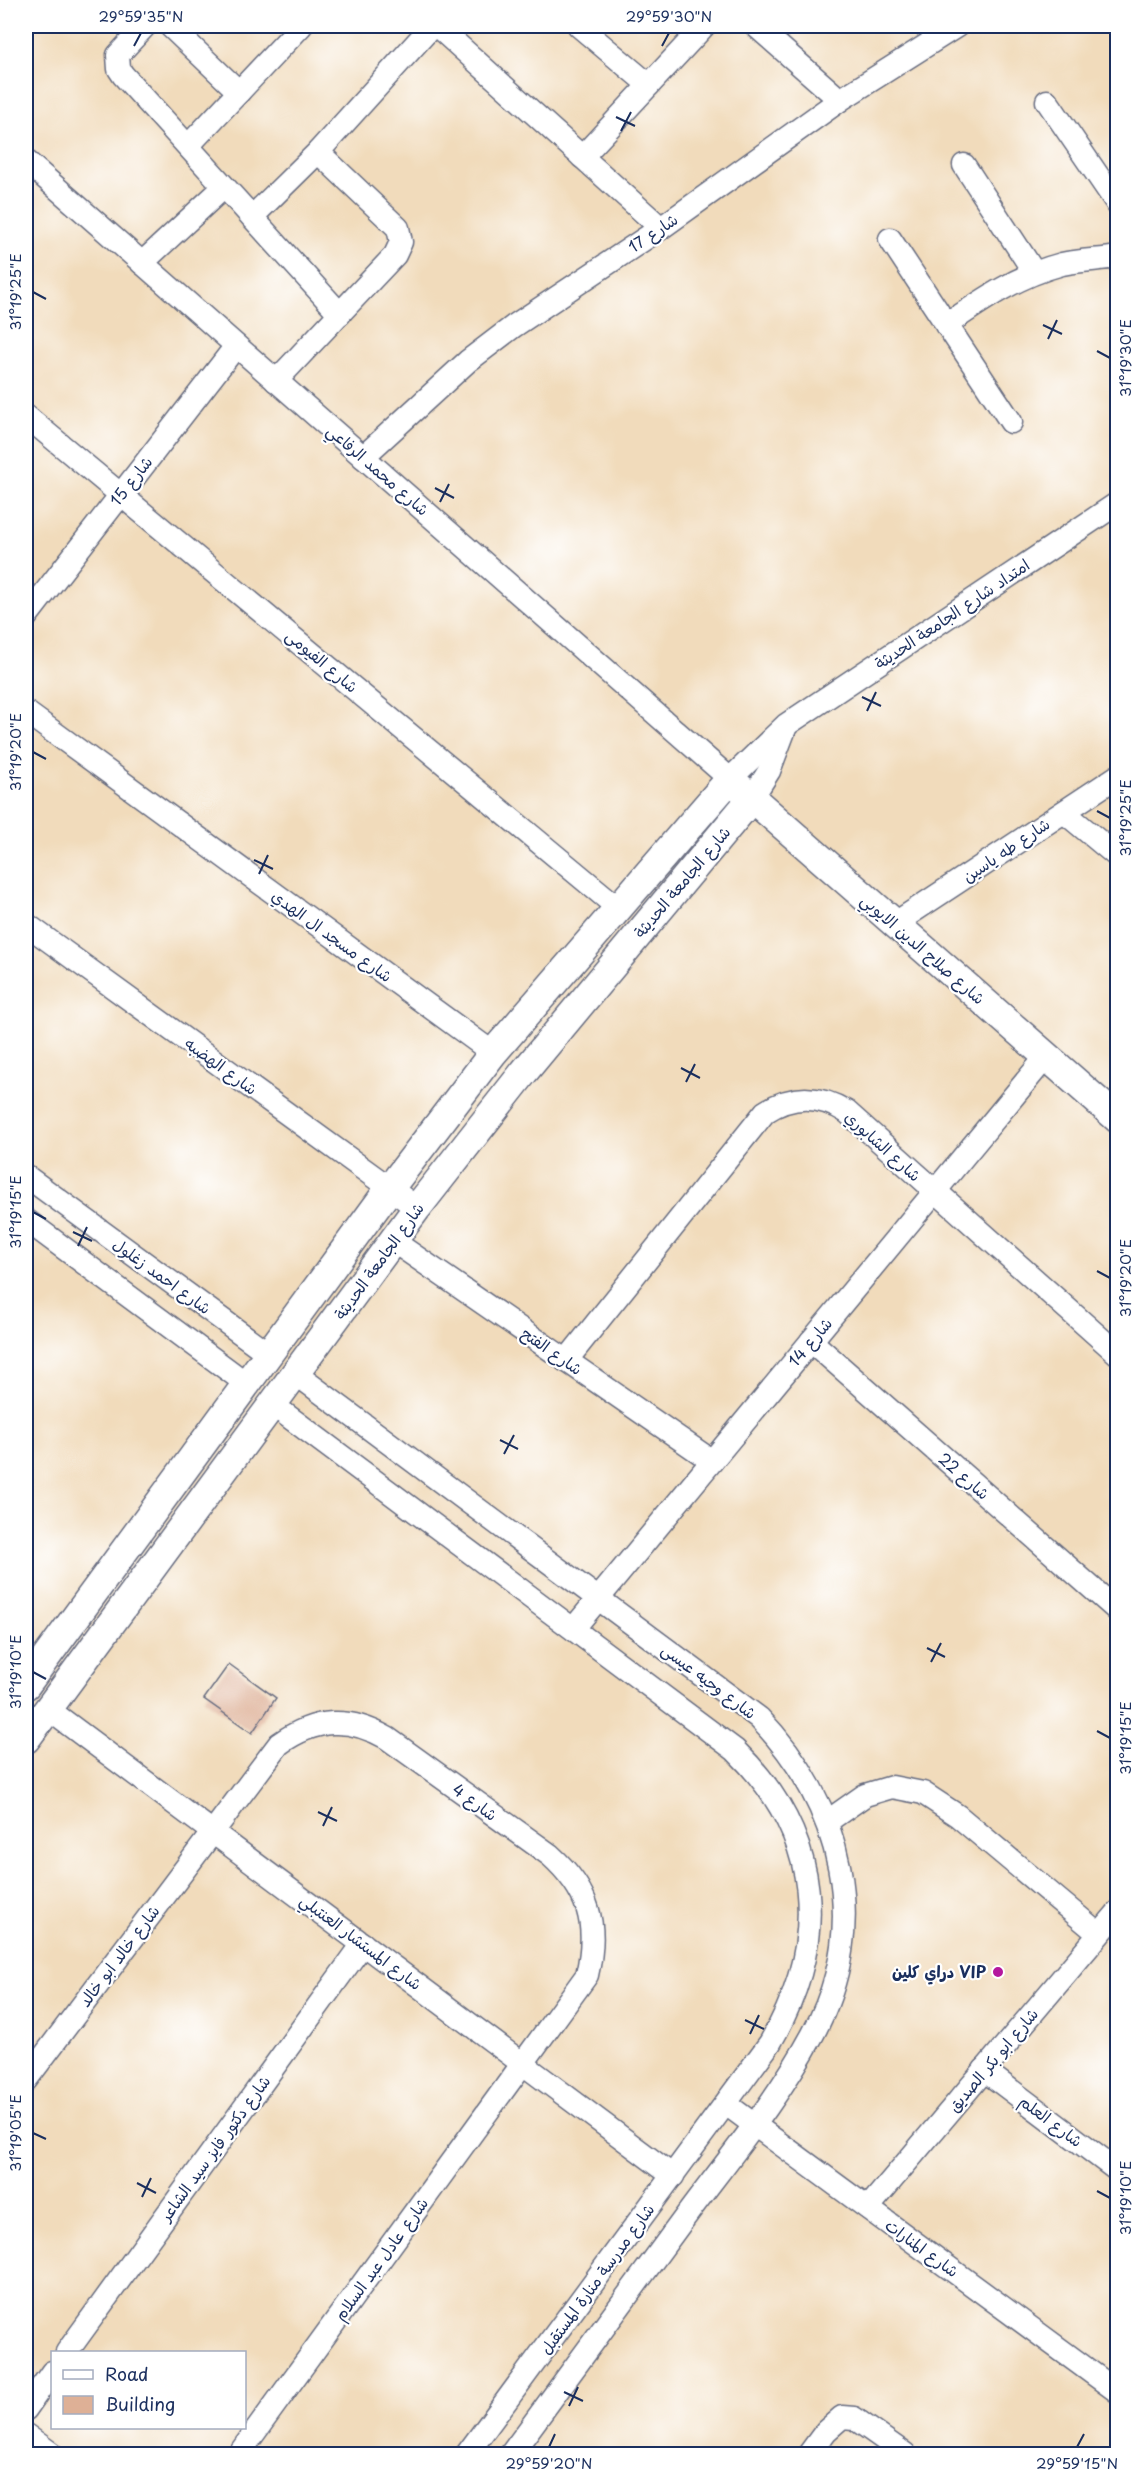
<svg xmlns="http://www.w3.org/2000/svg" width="1143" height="2480" font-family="'Playpen Sans','Playpen Sans Arabic',sans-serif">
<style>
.building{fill:#deb096}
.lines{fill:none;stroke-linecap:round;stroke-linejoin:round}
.minor-casing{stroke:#666b7f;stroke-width:25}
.tertiary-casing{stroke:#666b7f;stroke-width:31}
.minor{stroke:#fff;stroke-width:22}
.tertiary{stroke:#fff;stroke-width:28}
.ticks{fill:none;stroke:#1b2f5e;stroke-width:2}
.poi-dot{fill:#b5179e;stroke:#fff;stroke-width:2}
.labels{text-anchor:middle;stroke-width:4.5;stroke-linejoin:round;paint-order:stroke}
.street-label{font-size:16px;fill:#1b2f5e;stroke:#fff}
.poi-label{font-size:16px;font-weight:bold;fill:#1b2f5e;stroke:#fff;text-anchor:end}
.neatline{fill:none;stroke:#1b2f5e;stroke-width:2}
.ticks-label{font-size:15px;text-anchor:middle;fill:#1b2f5e}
</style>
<rect width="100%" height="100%" fill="#fff"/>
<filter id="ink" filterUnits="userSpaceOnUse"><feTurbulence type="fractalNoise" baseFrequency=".0167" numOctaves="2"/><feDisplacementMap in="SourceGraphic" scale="12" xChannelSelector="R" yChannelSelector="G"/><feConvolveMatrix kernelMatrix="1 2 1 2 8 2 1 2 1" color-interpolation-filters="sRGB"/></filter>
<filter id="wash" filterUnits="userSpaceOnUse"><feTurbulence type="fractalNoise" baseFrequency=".008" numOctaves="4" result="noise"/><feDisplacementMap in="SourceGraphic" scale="24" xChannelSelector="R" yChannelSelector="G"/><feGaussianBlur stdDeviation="1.35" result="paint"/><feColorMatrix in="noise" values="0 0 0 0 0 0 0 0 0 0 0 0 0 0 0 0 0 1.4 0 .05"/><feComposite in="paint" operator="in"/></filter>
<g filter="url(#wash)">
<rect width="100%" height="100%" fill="#f1dbbb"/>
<g id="blocks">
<polygon class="building" points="229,1664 276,1698 252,1733 204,1699"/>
</g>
</g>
<g filter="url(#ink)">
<use href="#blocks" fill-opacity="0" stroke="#666b7f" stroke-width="1.5"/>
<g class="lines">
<g class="minor-casing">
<g id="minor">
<polyline points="145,26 118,55 119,69 123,75 340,314"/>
<polyline points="170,26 239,92"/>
<polyline points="437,26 661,228"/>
<polyline points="579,26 649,85"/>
<polyline points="756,26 840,100"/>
<polyline points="1047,101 1118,205"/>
<polyline points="188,146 301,26"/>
<polyline points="582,157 704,26"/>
<polyline points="26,161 730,779 786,725 1118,503"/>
<polyline points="964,165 1034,272"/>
<polyline points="252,217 318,152 432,26"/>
<polyline points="890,239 1011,422"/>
<polyline points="142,263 224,187"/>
<path d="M946,325C984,299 1017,276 1062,264C1080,260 1099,260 1118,257"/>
<polyline points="276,381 395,255 401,242 398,228 318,152"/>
<polyline points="26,416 617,907"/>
<polyline points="363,457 468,361 514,326 661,228 840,100 957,26"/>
<polyline points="26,617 236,346"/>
<polyline points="26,712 493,1053"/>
<polyline points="752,798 769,771 786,726"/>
<polyline points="1064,812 1118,857"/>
<polyline points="26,924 417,1208"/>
<polyline points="894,924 1118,776"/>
<polyline points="26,1176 269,1354"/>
<polyline points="26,1220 247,1384"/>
<polyline points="393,1241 712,1461"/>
<polyline points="811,1341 1118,1611"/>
<path d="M566,1361L765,1112C793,1094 819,1095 847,1112L1118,1354"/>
<path d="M296,1374L759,1718C842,1804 872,1925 813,2034C780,2096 733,2153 691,2209C631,2291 571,2373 511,2454"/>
<path d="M273,1405L735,1750C822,1835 830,1940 770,2043L467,2454"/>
<polyline points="574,1628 1046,1057"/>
<polyline points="48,1709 673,2176"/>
<polyline points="828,1821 865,1795 892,1787 923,1793 958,1816 1099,1934"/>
<polyline points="984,2070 1118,2171"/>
<path d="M26,2080L279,1744C315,1718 349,1716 387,1738L550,1855C589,1890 599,1924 587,1975L239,2454"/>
<polyline points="726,2104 1118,2392"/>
<polyline points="868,2208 1118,1912"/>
<polyline points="67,2352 363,1944"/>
<polyline points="26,2409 52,2372"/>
<polyline points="26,2435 52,2454"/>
<polyline points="809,2454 826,2431 842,2417 854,2418 905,2454"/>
</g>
</g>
<g class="tertiary-casing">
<g id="tertiary">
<polyline points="26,1685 390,1188 493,1053 730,779 1118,1119"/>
<polyline points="26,1739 417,1208 524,1072 752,798"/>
</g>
</g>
<use href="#minor" class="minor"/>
<use href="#tertiary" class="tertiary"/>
</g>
</g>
<path class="ticks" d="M134,46L141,33M662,46L669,33M616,117L635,126M621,131L631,112M33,292L46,299M1043,325L1062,334M1048,339L1057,320M1097,351L1110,358M435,488L454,498M440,502L449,484M862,697L881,706M867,711L876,692M33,752L46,759M1097,811L1110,818M254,860L273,869M259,874L268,855M681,1068L700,1078M686,1082L695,1064M33,1212L46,1219M73,1232L92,1241M78,1246L87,1227M1097,1271L1110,1278M500,1440L518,1449M504,1454L514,1435M927,1648L945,1657M931,1662L941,1643M33,1672L46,1679M1097,1731L1110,1738M318,1812L337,1821M323,1826L332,1807M745,2020L764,2029M750,2034L759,2015M33,2133L46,2139M137,2183L156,2193M1097,2191L1110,2198M142,2197L151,2178M564,2392L583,2401M569,2406L578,2387M549,2447L555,2434M1077,2447L1084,2434"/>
<circle class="poi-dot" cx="998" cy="1972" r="6"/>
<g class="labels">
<g class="street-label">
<text transform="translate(653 233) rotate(-34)" y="6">شارع 17</text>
<text transform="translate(378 470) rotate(41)" y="6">شارع محمد الرفاعي</text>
<text transform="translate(131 481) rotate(-52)" y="6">شارع 15</text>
<text transform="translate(952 614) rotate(-34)" y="6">امتداد شارع الجامعة الحديثة</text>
<text transform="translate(322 661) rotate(40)" y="6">شارع الفيومى</text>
<text transform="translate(1006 850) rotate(-34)" y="6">شارع طه ياسين</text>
<text transform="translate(682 882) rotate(-50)" y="6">شارع الجامعة الحديثة</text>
<text transform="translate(332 936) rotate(36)" y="6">شارع مسجد ال الهدي</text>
<text transform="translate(923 949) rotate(41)" y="6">شارع صلاح الدين الايوبي</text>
<text transform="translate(221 1066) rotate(36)" y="6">شارع الهضبه</text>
<text transform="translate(883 1146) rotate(42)" y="6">شارع الشابوري</text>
<text transform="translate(379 1261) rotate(-54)" y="6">شارع الجامعة الحديثة</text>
<text transform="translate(162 1276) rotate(36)" y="6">شارع احمد زغلول</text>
<text transform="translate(810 1342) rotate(-50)" y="6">شارع 14</text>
<text transform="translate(552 1351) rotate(35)" y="6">شارع الفتح</text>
<text transform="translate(964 1476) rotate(41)" y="6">شارع 22</text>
<text transform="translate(709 1681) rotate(37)" y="6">شارع وجيه عيسى</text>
<text transform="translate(475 1802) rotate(36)" y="6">شارع 4</text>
<text transform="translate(361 1942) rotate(37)" y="6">شارع المستشار العنتبلي</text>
<text transform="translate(119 1956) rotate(-53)" y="6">شارع خالد ابو خالد</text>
<text transform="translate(993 2060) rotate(-50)" y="6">شارع ابو بكر الصديق</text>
<text transform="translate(1051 2121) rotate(37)" y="6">شارع العلم</text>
<text transform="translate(215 2148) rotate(-54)" y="6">شارع دكتور فايز سيد الشاعر</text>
<text transform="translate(922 2248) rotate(36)" y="6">شارع المنارات</text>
<text transform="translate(381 2259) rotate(-54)" y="6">شارع عادل عبد السلام</text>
<text transform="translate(597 2279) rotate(-54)" y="6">شارع مدرسة منارة المستقبل</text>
</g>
<g class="poi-label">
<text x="986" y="1978">دراي كلين VIP</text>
</g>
</g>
<rect width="1143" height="2480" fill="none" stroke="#fff" stroke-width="66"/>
<rect x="51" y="2351" width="195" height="78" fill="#ffffff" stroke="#a4acbf" stroke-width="1.5"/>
<rect x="63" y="2370" width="30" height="9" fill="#ffffff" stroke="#a4acbf" stroke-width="1.5"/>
<text x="105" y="2381" font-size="18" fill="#1b2f5e">Road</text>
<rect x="63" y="2396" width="30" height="18" fill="#deb096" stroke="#a4acbf" stroke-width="1.5"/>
<text x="105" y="2411" font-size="18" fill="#1b2f5e">Building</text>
<rect x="33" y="33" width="1077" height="2414" class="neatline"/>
<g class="ticks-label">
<text x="141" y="22">29°59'35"N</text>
<text x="669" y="22">29°59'30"N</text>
<text transform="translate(16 292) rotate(-90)" y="5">31°19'25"E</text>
<text transform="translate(1126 358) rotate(-90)" y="5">31°19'30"E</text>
<text transform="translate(16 752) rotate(-90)" y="5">31°19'20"E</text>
<text transform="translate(1126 818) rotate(-90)" y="5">31°19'25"E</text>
<text transform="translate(16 1212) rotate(-90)" y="5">31°19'15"E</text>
<text transform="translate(1126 1278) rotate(-90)" y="5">31°19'20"E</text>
<text transform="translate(16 1672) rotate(-90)" y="5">31°19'10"E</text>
<text transform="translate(1126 1738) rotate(-90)" y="5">31°19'15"E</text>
<text transform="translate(16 2133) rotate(-90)" y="5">31°19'05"E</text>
<text transform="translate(1126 2198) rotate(-90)" y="5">31°19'10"E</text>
<text x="549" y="2469">29°59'20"N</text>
<text x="1077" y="2469">29°59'15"N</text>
</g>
</svg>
